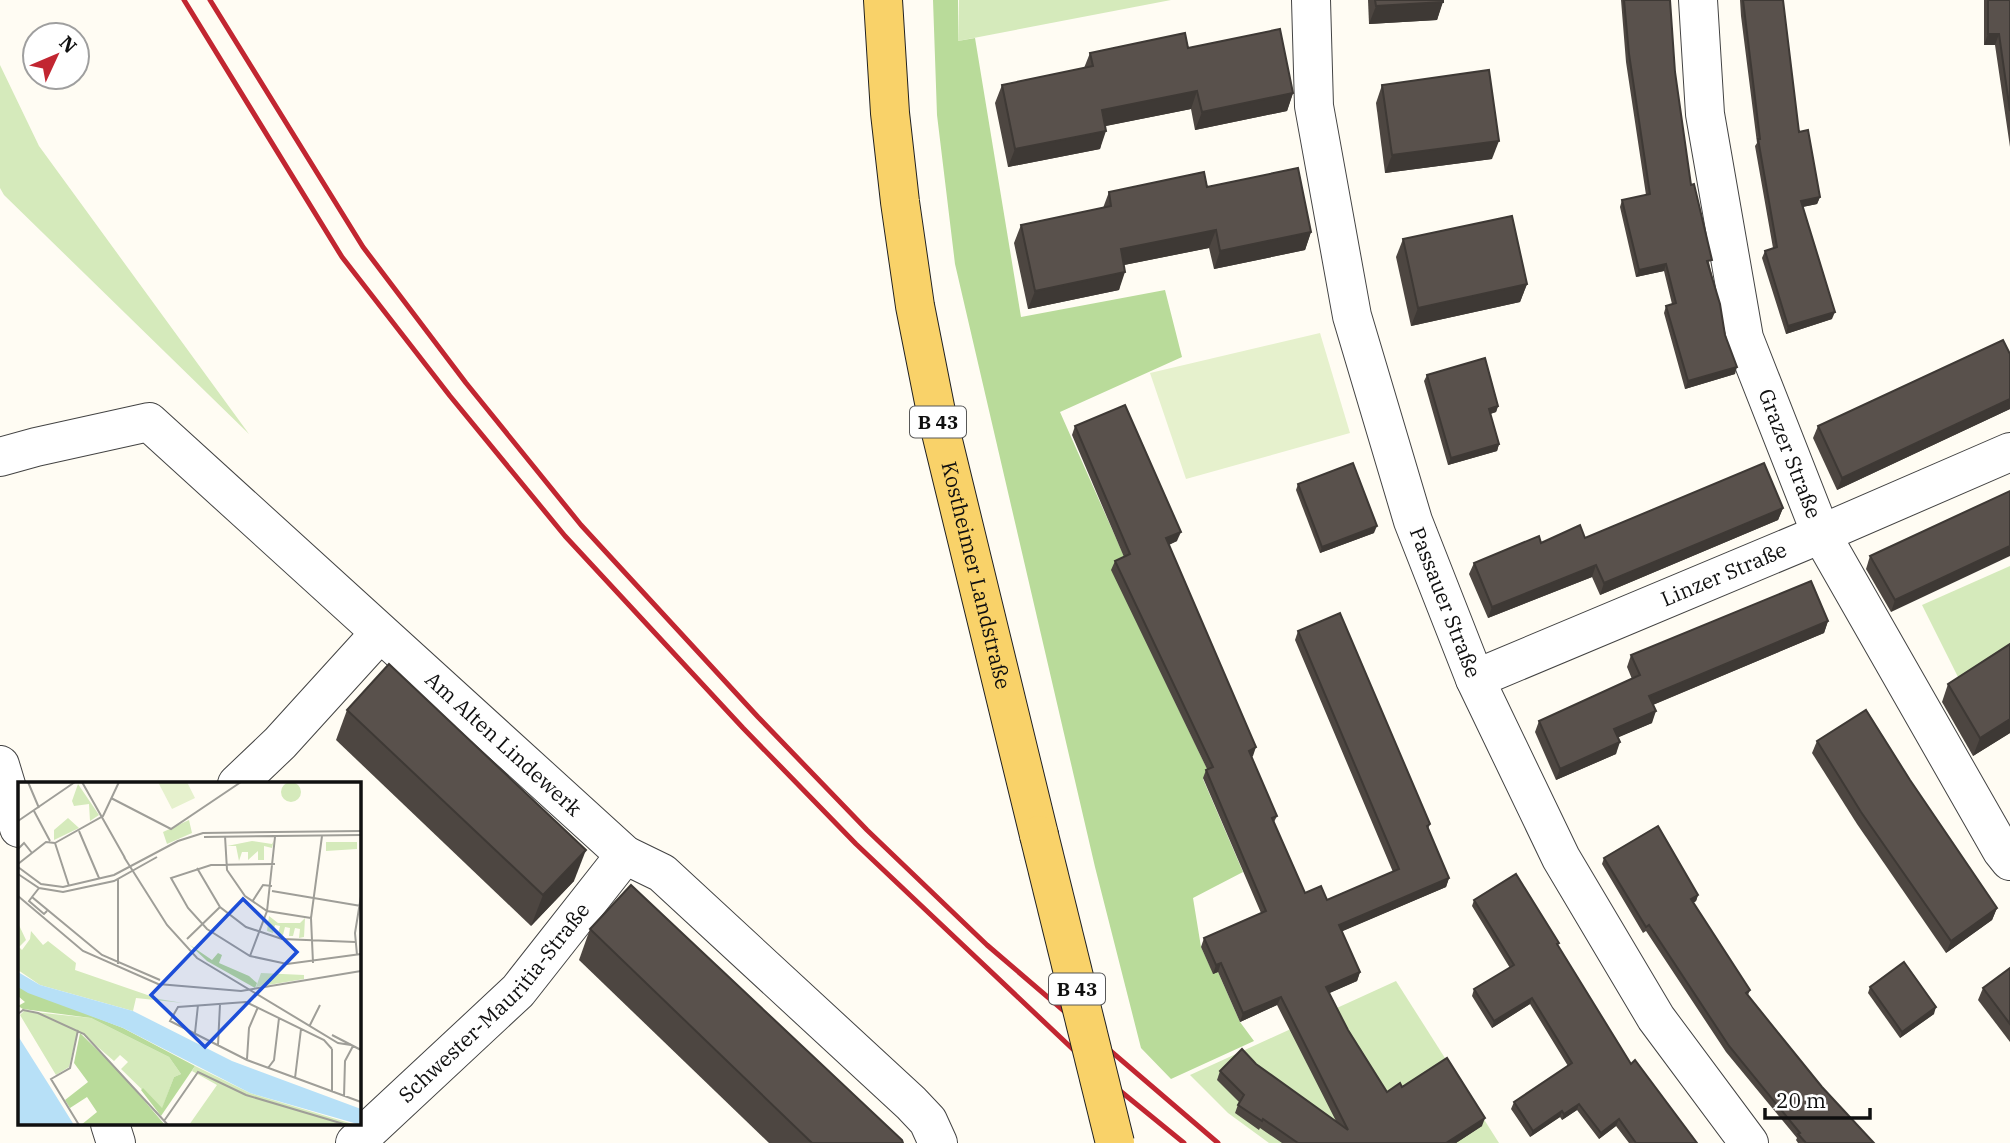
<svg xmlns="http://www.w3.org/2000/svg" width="2010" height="1143" font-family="'IBM Plex Serif',serif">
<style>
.green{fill:#d5eabb}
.forest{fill:#b9db9a}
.pitch{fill:#e6f1cd}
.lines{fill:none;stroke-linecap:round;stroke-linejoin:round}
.minor-casing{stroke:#434343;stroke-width:40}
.major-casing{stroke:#212121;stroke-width:40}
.minor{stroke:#fff;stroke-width:38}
.major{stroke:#f9d269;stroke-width:38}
.rail{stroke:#c22631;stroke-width:5}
.major-bridge-casing{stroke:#212121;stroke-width:40;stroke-linecap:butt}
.major-bridge{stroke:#f9d269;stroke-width:38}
.wall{fill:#4d4641}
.shaded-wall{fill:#3e3935}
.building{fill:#59514c;stroke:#3e3935;stroke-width:2}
.labels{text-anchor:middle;stroke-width:7;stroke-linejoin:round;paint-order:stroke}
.shield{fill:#fff;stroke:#585858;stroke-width:2}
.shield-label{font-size:19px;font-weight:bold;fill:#101010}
.street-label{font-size:21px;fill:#101010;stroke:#fff}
.inset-road{fill:none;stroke:#9f9e98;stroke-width:2}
.view{fill:#1d4ed8;fill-opacity:0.15;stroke:#1d4ed8;stroke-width:3.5}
.inset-edge{fill:none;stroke:#101010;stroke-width:3.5}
</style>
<rect width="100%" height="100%" fill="#fffcf3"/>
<g class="green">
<polygon points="959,0 1171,0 958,41"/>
<polygon points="0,65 39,146 249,434 4,195 0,188"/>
<polygon points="2010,566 2010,652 1961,683 1922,605"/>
<polygon points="1396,981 1499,1143 1269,1143 1228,1113 1190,1075"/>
</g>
<polygon class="forest" points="933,0 958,0 958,41 975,38 1021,317 1165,290 1182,357 1060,412 1127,563 1112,570 1210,775 1203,779 1243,872 1193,898 1201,947 1213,973 1218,972 1240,1022 1254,1041 1171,1079 1141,1048 1095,867 955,264 937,115"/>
<polygon class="pitch" points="1320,333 1350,433 1186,479 1150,373"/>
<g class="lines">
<g class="minor-casing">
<g id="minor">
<path id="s1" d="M1311,0L1314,106L1352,316L1413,521L1475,679L1561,858L1656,1018L1749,1143"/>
<path id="s2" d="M1698,0L1705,114L1744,338L1821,534L2002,851L2010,861"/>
<path id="s3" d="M0,457L36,447L149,422L625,855L662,873L911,1103L928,1121L938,1143"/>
<path id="s4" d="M1475,679L1821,534L2010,452"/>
<polyline points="0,765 19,828"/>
<polyline points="237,784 280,743 380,633"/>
<polyline points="110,1124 116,1143"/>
<path id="s5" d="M355,1143L518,991L625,855"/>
</g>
</g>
<g class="major-casing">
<g id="major">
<path id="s6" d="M883,0L890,113L900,202L915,306L936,412L1039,835"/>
</g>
</g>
<use href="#minor" class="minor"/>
<use href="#major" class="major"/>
<g class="rail">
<polyline points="184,0 342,257 450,396 565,536 743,728 856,844 1097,1072 1184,1143"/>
<polyline points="210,0 363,247 466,383 581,525 758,717 867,830 987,945 1218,1143"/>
</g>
<g class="major-bridge-casing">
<polyline id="major-bridge" points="1039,835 1115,1143"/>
</g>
<use href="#major-bridge" class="major-bridge"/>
</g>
<g class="wall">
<polygon points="1368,0 1443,0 1437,20 1369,24"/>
<polygon points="1621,0 1670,0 1675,72 1691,185 1735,374 1685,389 1664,313 1666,306 1672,304 1664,271 1636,277 1620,207 1622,200 1646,195 1626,62"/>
<polygon points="1740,0 1783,0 1799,132 1820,197 1817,204 1802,207 1832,319 1786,334 1762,258 1765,251 1773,248 1755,146 1757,143 1741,16"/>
<polygon points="1984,0 2010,0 2010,147 1995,45 1984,45"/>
<polygon points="1188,48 1293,93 1287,111 1195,130 1191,109 1105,126 1100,149 1008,167 995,103 1002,85 1084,68 1090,53"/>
<polygon points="1382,85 1492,159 1385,173 1376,103"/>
<polygon points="1207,187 1311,232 1305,250 1214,269 1209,248 1124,265 1119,290 1028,309 1014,243 1021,225 1103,208 1109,192"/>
<polygon points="1403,239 1527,284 1520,302 1411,326 1396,257"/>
<polygon points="2010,354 2010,409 1837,490 1813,438 1818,426"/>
<polygon points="1427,375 1498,406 1496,412 1490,414 1499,444 1497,451 1448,465 1424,381"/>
<polygon points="1075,426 1177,541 1169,545 1253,756 1251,757 1277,816 1274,822 1305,893 1327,900 1393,872 1295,640 1298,631 1430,824 1428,829 1449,878 1446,887 1342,931 1360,972 1357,981 1329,993 1348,1030 1387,1092 1402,1087 1482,1126 1456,1143 1282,1143 1260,1128 1259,1130 1235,1113 1239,1102 1217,1080 1220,1071 1256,1064 1336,1121 1277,1005 1240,1022 1218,972 1213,974 1201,947 1204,938 1261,913 1203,778 1206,770 1207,769 1111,570 1115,561 1124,557 1072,435"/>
<polygon points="1298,484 1374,533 1320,553 1296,490"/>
<polygon points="2010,491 1891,612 1866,569 1870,556"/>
<polygon points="1783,508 1778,520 1600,595 1592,577 1488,618 1469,574 1474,563 1541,543 1585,538"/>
<polygon points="1828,621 1824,633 1653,705 1652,723 1618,737 1616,754 1556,780 1535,732 1539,721 1632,679 1627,667 1631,655"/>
<polygon points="1948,684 2010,733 1973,756 1942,702"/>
<polygon points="347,710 574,881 531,926 336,740"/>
<polygon points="1817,741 1910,780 1997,908 1992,920 1946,953 1857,824 1812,753"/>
<polygon points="1604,858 1698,895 1696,901 1693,903 1750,990 1748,995 1822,1087 1874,1143 1798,1143 1796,1140 1797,1138 1726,1052 1646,931 1643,933 1602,864"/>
<polygon points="1474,900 1558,946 1631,1064 1697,1143 1629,1143 1616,1126 1599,1139 1577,1110 1562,1120 1560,1117 1530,1137 1511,1109 1514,1102 1568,1066 1530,1004 1492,1028 1472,996 1474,989 1510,968 1472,906"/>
<polygon points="590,929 903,1143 769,1143 579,960"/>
<polygon points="2010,968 2010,1042 1978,1000 1983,988"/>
<polygon points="1870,987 1934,1014 1900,1038 1868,993"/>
</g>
<g class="shaded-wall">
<polygon points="1443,2 1437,20 1369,24 1376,6"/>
<polygon points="1988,34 1999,34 1995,45 1984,45"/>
<polygon points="1197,91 1191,109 1096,128 1102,110"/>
<polygon points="1293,93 1287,111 1195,130 1202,112"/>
<polygon points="1106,131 1100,149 1008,167 1015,149"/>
<polygon points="1499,141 1492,159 1385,173 1392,155"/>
<polygon points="1820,197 1817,204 1798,208 1801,201"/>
<polygon points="1216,230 1209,248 1114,267 1121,249"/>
<polygon points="1311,232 1305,250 1214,269 1220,251"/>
<polygon points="1666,264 1664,271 1636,277 1639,270"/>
<polygon points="1125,272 1119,290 1028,309 1035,291"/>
<polygon points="1527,284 1520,302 1411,326 1418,308"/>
<polygon points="1835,312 1832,319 1786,334 1788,326"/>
<polygon points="1737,367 1735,374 1685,389 1688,381"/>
<polygon points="2010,399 2010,409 1837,490 1842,478"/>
<polygon points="1498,406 1496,412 1487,415 1489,409"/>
<polygon points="1499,444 1497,451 1448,465 1451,458"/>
<polygon points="1783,508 1778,520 1600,595 1604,583"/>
<polygon points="1377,526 1374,533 1320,553 1322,547"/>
<polygon points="1181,532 1177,541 1163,547 1166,538"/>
<polygon points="2010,546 2010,556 1891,612 1895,600"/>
<polygon points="1596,565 1592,577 1488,618 1492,607"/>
<polygon points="1828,621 1824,633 1645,708 1649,696"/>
<polygon points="1656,711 1652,723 1610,741 1614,729"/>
<polygon points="2010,719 2010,733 1973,756 1980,738"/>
<polygon points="1620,742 1616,754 1556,780 1560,769"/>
<polygon points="1256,747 1253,756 1246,760 1249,751"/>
<polygon points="586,850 574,881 531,926 543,895"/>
<polygon points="1449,878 1446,887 1336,934 1339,925"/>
<polygon points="1698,895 1696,901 1688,906 1691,899"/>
<polygon points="1997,908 1992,920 1946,953 1951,941"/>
<polygon points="1221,963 1218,972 1213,974 1216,965"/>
<polygon points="1360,972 1357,981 1323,996 1326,987"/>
<polygon points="1281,997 1277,1005 1240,1022 1243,1013"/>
<polygon points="1532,998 1530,1004 1492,1028 1494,1021"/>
<polygon points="1936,1007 1934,1014 1900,1038 1902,1032"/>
<polygon points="1579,1104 1577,1110 1562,1120 1564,1114"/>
<polygon points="1562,1111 1560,1117 1530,1137 1533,1131"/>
<polygon points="1485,1118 1482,1126 1456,1143 1446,1143"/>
<polygon points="1619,1119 1616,1126 1599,1139 1601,1133"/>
</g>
<g class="building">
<polygon points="1375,0 1443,0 1443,2 1376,6"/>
<polygon points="1624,0 1670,0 1675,72 1691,185 1694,184 1712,260 1707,261 1720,304 1725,335 1737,367 1688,381 1666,306 1676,303 1666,264 1639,270 1622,200 1650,194 1629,54"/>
<polygon points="1743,0 1783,0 1799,132 1808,130 1820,197 1801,201 1835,312 1788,326 1765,251 1777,247 1758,139 1760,139"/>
<polygon points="1988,0 2010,0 2010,111 1999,34 1988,34"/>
<polygon points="1280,29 1293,93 1202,112 1197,91 1102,110 1106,131 1015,149 1002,85 1093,66 1090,53 1185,33 1188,48"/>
<polygon points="1489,70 1499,141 1392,155 1382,85"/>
<polygon points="1298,168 1311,232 1220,251 1216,230 1121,249 1125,272 1035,291 1021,225 1111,206 1109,192 1204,172 1207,187"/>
<polygon points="1512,216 1527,284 1418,308 1403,239"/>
<polygon points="2003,340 2010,354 2010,399 1842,478 1818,426"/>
<polygon points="1485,358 1498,406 1489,409 1499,444 1451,458 1427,375"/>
<polygon points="1125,405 1181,532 1166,538 1256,747 1249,751 1277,816 1272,818 1305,893 1321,886 1327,900 1399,869 1298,631 1340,613 1430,824 1427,826 1449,878 1339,925 1360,972 1326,987 1348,1030 1387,1092 1400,1083 1402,1087 1447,1058 1485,1118 1446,1143 1298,1143 1263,1119 1262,1121 1238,1105 1244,1095 1220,1071 1242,1049 1256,1064 1348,1130 1281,997 1243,1013 1221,963 1216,965 1204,938 1266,911 1206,770 1213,767 1115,561 1130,554 1075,426"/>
<polygon points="1353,463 1377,526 1322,547 1298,484"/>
<polygon points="1764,463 1783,508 1604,583 1596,565 1492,607 1474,563 1539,536 1541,543 1580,525 1585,538"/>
<polygon points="2010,491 2010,546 1895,600 1870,556"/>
<polygon points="1811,581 1828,621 1649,696 1656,711 1614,729 1620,742 1560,769 1539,721 1640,675 1631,655"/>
<polygon points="2010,644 2010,719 1980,738 1948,684"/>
<polygon points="389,664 586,850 543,895 347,710"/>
<polygon points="1866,710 1910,780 1997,908 1951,941 1861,812 1817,741"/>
<polygon points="1658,826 1698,895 1691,899 1750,990 1746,993 1822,1087 1874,1143 1806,1143 1798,1134 1800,1133 1729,1046 1649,925 1646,927 1604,858"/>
<polygon points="1516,874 1559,943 1557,944 1631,1064 1635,1060 1697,1143 1636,1143 1619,1119 1601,1133 1579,1104 1564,1114 1562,1111 1533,1131 1514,1102 1572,1063 1532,998 1494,1021 1474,989 1514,965 1474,900"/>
<polygon points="631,885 902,1140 903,1143 812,1143 590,929"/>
<polygon points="1904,962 1936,1007 1902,1032 1870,987"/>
<polygon points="2010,968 2010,1024 1983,988"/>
</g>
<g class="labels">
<g class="shield">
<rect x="910" y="406.5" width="56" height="31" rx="5"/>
<rect x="1049" y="973.5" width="56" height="31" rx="5"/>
</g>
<g class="shield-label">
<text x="938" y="429">B 43</text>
<text x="1077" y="996">B 43</text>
</g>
<g class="street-label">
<text dy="7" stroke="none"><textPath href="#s2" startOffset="466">Grazer Straße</textPath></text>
<text dy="7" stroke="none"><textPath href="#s4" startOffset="270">Linzer Straße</textPath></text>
<text dy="7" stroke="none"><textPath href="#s6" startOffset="584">Kostheimer Landstraße</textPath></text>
<text dy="7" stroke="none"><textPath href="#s1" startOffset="621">Passauer Straße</textPath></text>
<text dy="7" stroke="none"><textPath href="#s3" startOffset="632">Am Alten Lindewerk</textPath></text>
<text dy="7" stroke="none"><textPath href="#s5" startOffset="198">Schwester-Mauritia-Straße</textPath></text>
</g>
</g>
<g transform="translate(18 782)">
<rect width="343" height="343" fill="#fffcf3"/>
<path d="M263 10a10 10 0 1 1 20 0a10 10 0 1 1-20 0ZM60,2L81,33L72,39L71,22L56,24L54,19ZM50,36L61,46L36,58V48ZM171,38L174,51L149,62L145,50ZM256,58L254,66L246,64V78H240V69L230,78V70H224L221,79L218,64H209L234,59L254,62ZM308,60H339V67L308,69ZM251,134L260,141H282L287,136L286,155L291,154L281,156L282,147L277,146L275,154H271L272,146L267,145L265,153L260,152L262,144L257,143L255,151L249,149ZM0,141L8,158L1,165L4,168L12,157L13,149L25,163L30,159L58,181L57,188L141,217L165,221L118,216L115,229L22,203L0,188ZM243,191L286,193V197L238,205ZM6,229L73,236L151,275L163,292L156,295L144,327L103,287L110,280L102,273L96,279L60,248L51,285L38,293L2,233ZM177,284L232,311L338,343H171L199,303L174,289Z" fill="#d5eabb"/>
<path d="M172,163L194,178L200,171L204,173L201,181L231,194L239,201L237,206L189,179ZM0,205L105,246L177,284L143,334L123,308L125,306L144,326L156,295L163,292L151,275L73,236L5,227L0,224L7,220L0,214ZM62,251L101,289L147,343H63L79,330L69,315L52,326L47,318L70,300L56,281Z" fill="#b9db9a"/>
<path d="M140,0H169L177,16L154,27Z" fill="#e6f1cd"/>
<path d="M0,190L22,203L115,229L214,279L343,327V343L232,311L105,246L10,211L0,205ZM0,254L33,306L56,343H0Z" fill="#b7e0f7"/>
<path class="inset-road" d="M10,0L21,26M64,0L107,76M93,16L153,47L223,0M16,29L32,59M0,39L57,0M61,49L81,96M207,54L209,88L227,114L249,129L293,136M186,55L343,53M37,61L85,34L101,0M37,61L51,104M0,67L6,61L14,71M106,75L149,143L179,176L320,261L333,263M0,82L28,60L37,61M257,82L193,83L153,96L170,126L189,147L232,174L269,182L343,172M0,85L23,102L45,105L96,93L160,59L185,51L343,49M179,86L202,125L228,145L264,157L337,160M0,92L21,106L45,110L96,99L139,75M100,97V182M21,106L14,115L84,173L142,198M254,109L343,124M0,114L65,169L140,202L223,209L343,189M14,115L11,119L26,132L29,129M234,120L245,103L254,104M169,157L202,125M339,173L337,151L343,114M232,174L249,129L257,55M295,181L293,136L304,54M0,232L5,228L20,231L66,252L150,343M292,243L302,223M60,248L52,286L33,297L61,343M177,251L180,223M314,253L343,268M200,263L202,222M314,267L306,258L228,220L160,225L152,239L229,278L343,320M229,277L231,246L240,225M250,286L256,278L261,236M277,296L283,247M314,310V267M326,315L327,279L335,264M146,339L180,290L228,313L329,343"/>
<path class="view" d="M225,117L279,170L187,265L133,213Z"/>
<rect width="343" height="343" class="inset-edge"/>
</g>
<g transform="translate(56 56) rotate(46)"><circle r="33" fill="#ffffff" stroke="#9f9f9f" stroke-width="2"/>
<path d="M0-5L12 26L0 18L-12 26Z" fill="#c22631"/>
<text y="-10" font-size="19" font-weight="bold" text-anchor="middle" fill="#101010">N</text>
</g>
<path d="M1765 1108v10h105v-10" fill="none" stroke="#101010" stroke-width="3.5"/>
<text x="1776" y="1108" font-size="21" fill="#101010" stroke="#ffffff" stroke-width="5" paint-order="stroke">20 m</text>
</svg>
